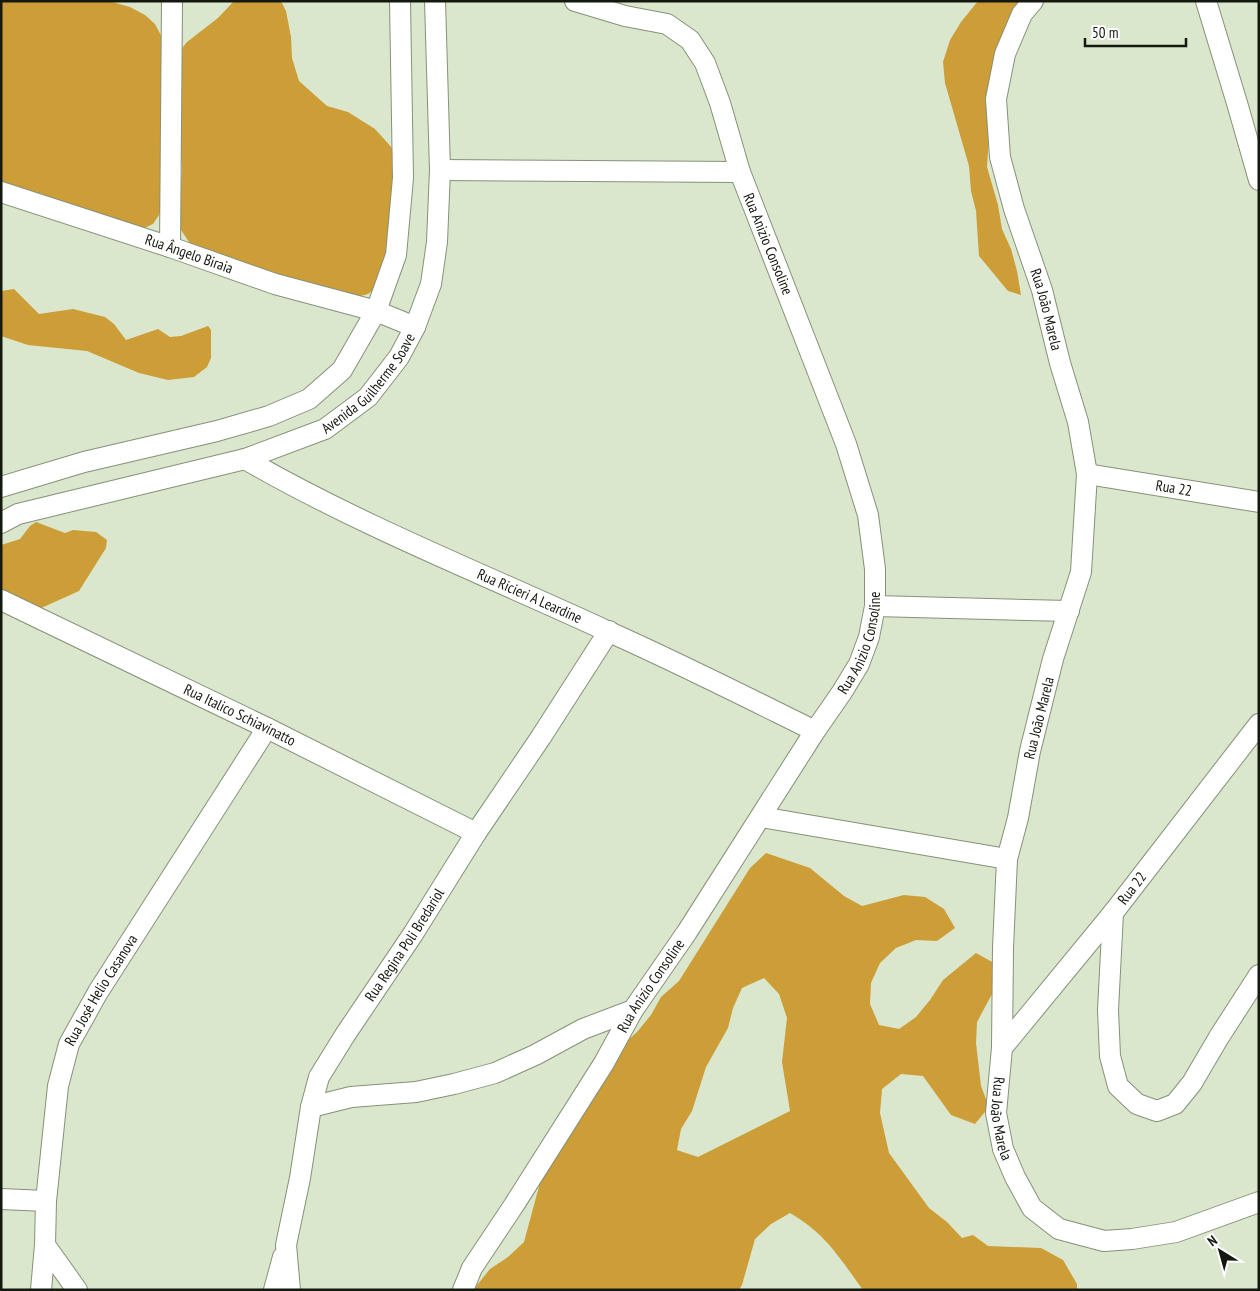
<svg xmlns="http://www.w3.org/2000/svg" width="1260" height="1291" font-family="'PT Sans Narrow',sans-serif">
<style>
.forest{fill:#cd9d37;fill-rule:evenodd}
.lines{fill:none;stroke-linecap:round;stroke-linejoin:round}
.minor-casing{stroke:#859279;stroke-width:22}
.minor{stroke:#fff;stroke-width:20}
.labels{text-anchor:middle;stroke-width:4.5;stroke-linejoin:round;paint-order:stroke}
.street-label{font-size:15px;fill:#14190f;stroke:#fff}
</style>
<rect width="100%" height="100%" fill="#dae7cd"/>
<g class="forest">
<polygon points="1,1 109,1 130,7 145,15 155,24 165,43 169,182 159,215 153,224 140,230 1,190"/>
<polygon points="234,1 281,1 286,11 291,37 292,58 299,81 327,106 348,112 375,129 393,149 401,174 383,283 368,294 346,300 216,264 189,242 179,227 182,168 177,110 179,52 187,42 218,18"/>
<polygon points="978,1 1029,1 990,121 987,167 998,205 1002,229 1011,249 1017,271 1021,295 1008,291 979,256 976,211 971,191 969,166 945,83 943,62 950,40 961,22"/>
<polygon points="14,289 39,314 73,309 105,317 114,324 126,340 158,329 170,337 181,336 208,326 211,330 211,358 207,367 194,377 168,380 139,373 87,351 28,345 1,336 1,291"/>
<polygon points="36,522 65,533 73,530 96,532 107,540 106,548 79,591 39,609 1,603 1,545 20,539 30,526"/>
<path d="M766,853L810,868L844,896L862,906L904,895L925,897L944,909L955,928L937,941L916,940L896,948L880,963L871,983L870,1004L879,1025L899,1029L916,1017L930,1000L943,980L976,953L994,963L998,983L977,1022L976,1043L981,1086L989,1107L975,1124L951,1115L923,1076L901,1074L882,1089L880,1113L889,1153L929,1208L947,1222L962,1238L973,1235L988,1246L1041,1248L1063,1260L1077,1284V1290H863C839,1257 826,1234 790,1213L771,1224L755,1239L742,1285L739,1290H473L490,1269L508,1257L524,1242L541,1179L619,1048L637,1032L651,1015L661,997L679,981L750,868ZM764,978L779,994L787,1018L782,1062L790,1111L698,1157L677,1150L681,1129L692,1111L706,1067L728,1028L733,1008L742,988Z"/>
</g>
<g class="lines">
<g class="minor-casing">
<g id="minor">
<path id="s1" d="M1033,1L1022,14L1005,54L996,99L1000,157L1014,209L1042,290L1060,363L1078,422L1087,474L1081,572L1053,659L1030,751L1018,818L1007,859L1003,948L1002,1048L996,1113L1003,1149L1015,1177L1032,1208L1059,1229L1104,1241L1132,1239L1176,1232L1259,1202"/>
<polyline points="1206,1 1237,103 1259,180"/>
<polyline points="440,170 740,172"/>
<path id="s2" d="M1,192L170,247L275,284L376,311L415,327"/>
<polyline points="170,247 172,1"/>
<path id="s3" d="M245,459C361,526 486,575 607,631C677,662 746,697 815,731"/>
<path id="s4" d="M1087,474L1259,502"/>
<polyline points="1,487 84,462 217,431 269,416 309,399 342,370 376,311 396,255 403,178 400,1"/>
<path id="s5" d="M1,523L18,514L245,459L325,429L368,397L399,357L415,327L431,284L437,242L440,170L435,1"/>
<path id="s6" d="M1,600L267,728L476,833"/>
<polyline points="875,606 1069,611"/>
<polyline points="761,817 1007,859"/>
<polyline points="1113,913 1108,1010 1110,1056 1118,1086 1137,1104 1157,1111 1175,1104 1192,1083 1219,1037 1259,975"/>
<path id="s7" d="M1002,1048L1113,913L1259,724"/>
<polyline points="311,1107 351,1097 416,1092 454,1084 495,1073 535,1055 583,1029 633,1010"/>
<polyline points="1,1199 46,1201"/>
<polyline points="45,1245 77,1290"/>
<path id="s8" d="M41,1290L45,1245L46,1201L58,1086L69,1044L98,992L267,728"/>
<polyline points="274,1290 283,1257"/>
<path id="s9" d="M290,1290L286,1245L300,1178L311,1107L319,1077L345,1035L413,934L476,833L541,737L609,631"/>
<path id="s10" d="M463,1290L472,1268L514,1205L604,1063L633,1010L687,932L815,731L842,692L859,664L869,637L875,606V569L868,515L846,444L740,172L720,103L705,63L690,40L667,24L625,16L575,1"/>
</g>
</g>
<use href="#minor" class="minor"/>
</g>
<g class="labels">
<g class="street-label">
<text transform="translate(768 244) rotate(68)" y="5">Rua Anizio Consoline</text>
<text dy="5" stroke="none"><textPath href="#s2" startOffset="198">Rua Ângelo Biraia</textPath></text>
<text dy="5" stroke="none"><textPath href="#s1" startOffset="324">Rua João Marela</textPath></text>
<text dy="5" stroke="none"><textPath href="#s5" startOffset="402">Avenida Guilherme Soave</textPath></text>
<text dy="5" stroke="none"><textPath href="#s4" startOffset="88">Rua 22</textPath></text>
<text dy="5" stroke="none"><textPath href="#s3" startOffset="316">Rua Ricieri A Leardine</textPath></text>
<text dy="5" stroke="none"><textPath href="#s10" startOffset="762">Rua Anizio Consoline</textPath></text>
<text dy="5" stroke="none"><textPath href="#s6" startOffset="265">Rua Italico Schiavinatto</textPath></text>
<text transform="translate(1039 718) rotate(-76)" y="5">Rua João Marela</text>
<text dy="5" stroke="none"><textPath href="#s7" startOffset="206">Rua 22</textPath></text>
<text dy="5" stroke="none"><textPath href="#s9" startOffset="374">Rua Regina Poli Bredariol</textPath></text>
<text dy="5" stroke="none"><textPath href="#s10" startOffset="358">Rua Anizio Consoline</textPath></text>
<text dy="5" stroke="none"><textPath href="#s8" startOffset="311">Rua José Helio Casanova</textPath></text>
<text dy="5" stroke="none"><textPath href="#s1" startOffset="1149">Rua João Marela</textPath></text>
</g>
</g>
<rect width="1260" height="1291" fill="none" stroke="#14190f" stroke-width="5"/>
<g transform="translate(1220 1251) rotate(323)" stroke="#ffffff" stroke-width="4" paint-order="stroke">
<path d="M0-4L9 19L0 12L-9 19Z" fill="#14190f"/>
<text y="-8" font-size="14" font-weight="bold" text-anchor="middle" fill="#14190f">N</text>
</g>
<path d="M1085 38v8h101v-8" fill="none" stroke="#14190f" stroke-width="2.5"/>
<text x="1092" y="38" font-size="15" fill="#14190f" stroke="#ffffff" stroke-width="4" paint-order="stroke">50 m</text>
</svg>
